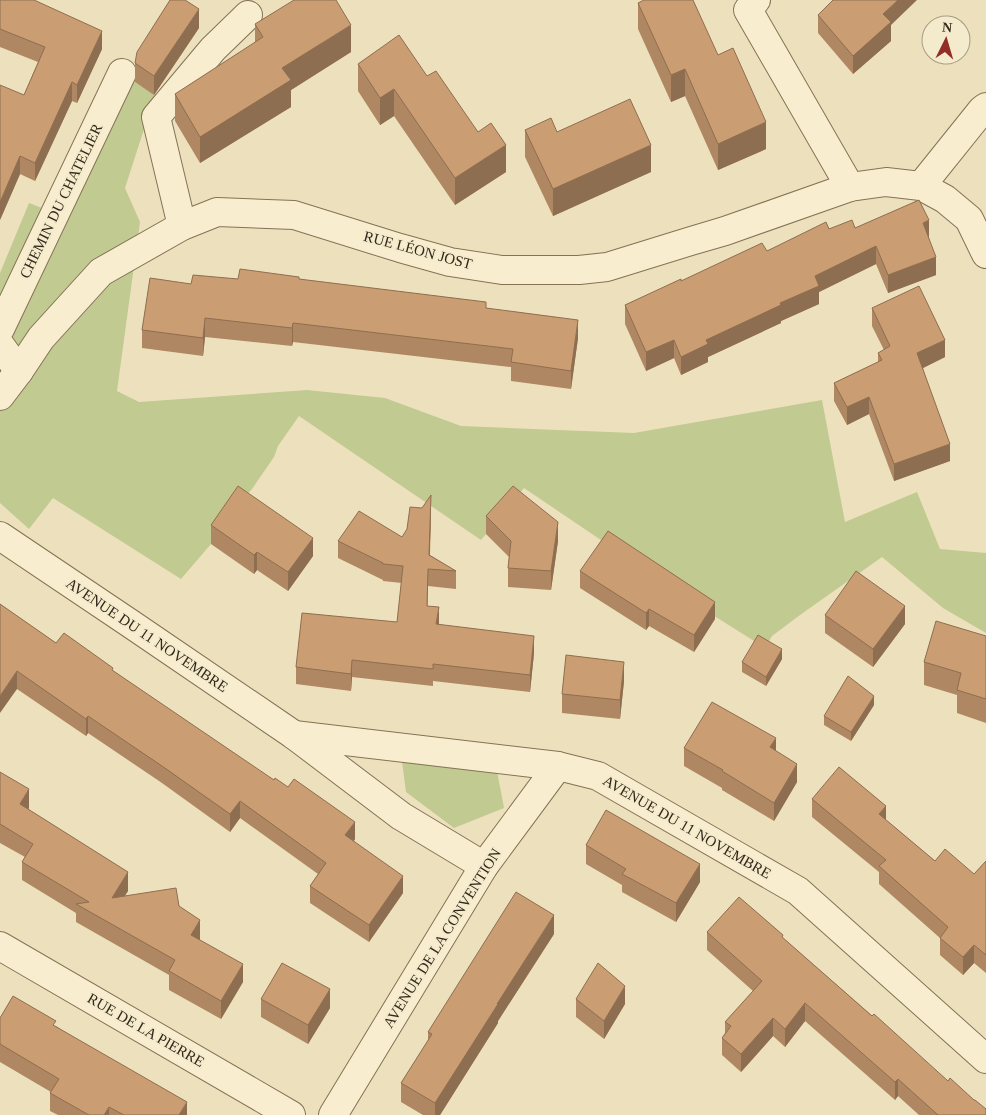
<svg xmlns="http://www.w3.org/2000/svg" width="986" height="1115" font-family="Georgia,serif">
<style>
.green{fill:#c0ca91}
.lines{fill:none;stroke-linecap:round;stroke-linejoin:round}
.street-casing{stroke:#847256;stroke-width:30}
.street{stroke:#f8eecf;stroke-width:28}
.wall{fill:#af8762}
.shaded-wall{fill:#8e6e50}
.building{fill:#cb9d72;stroke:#8e6e50}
.labels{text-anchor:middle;stroke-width:4;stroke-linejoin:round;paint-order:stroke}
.street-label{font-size:15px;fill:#33281b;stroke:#f4ebcc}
</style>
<rect width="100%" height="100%" fill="#ede1bd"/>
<g class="green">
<polygon points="132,80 155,95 125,188 140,222 117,391 139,402 307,390 385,398 461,426 634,433 822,400 845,522 917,492 940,549 986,553 986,633 943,608 882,557 800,615 772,636 765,648 700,607 524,488 481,540 299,416 278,446 274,457 252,489 238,504 211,544 181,579 53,498 29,529 0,503 0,273 29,203 68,218"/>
<polygon points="402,761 497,771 504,808 454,828 406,792"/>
</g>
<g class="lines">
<g class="street-casing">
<g id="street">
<polyline points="756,0 748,10 850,187"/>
<polyline points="921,186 982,110 986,107"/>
<polyline points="182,226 156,117 213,49 248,15"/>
<polyline points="0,329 122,73"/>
<polyline points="0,345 19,371"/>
<polyline points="0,396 19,371 41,338 101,272 182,226 217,212 294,215 400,248 450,262 502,270 579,270 607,267 691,241 725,231 850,187 886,182 921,186 945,199 969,219 986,254"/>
<polyline points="0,536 131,624 294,735 401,816 484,866"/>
<polyline points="294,735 558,766 598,776 798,891 986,1059"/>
<polyline points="0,946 291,1115"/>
<polyline points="333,1115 484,866 558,766"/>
</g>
</g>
<use href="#street" class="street"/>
</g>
<g class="wall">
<polygon points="0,0 102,49 77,103 72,101 35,181 20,174 0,220 24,95 38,62 0,47"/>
<polygon points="638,3 718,55 766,149 718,170 685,96 671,102 638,29"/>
<polygon points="818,15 891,25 891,41 853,74 818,33"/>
<polygon points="255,24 351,52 291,90 291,107 200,163 175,121 175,94 255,43"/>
<polygon points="199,28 154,95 135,82 135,63"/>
<polygon points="358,64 427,76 478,132 506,172 455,205 394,116 380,125 358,91"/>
<polygon points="525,130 557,132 651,172 553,216 525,157"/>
<polygon points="855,228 929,238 936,275 888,293 876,264 819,292 819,304 781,321 781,323 708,357 708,362 681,375 674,358 646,371 625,324 625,305 681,281 829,229"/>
<polygon points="238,279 299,279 486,308 578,338 571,389 511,381 511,367 293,342 292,346 205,337 203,356 142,348 142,330 191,284"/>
<polygon points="872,308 945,357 923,368 950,461 894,481 869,414 847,425 834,401 834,383 878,362 878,353 884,350 872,326"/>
<polygon points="431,513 430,555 456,571 456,589 428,586 427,606 439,624 534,653 530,692 433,681 433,686 352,677 351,691 296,684 296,667 397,622 402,583 383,581 383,580 338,558 338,541 402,537"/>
<polygon points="486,516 558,541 551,590 508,587 508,568 509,557 486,534"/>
<polygon points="211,525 313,556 288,591 257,570 254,574 211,544"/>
<polygon points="580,571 715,619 694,652 649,626 646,630 580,588"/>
<polygon points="0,604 56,643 113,671 355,839 354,841 403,893 369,942 310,903 310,886 318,874 240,818 230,832 162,783 88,733 86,736 17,689"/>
<polygon points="825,615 905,624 873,667 825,633"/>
<polygon points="986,636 986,723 957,713 957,695 924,685 924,662"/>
<polygon points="782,659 766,686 742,672 742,662"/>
<polygon points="624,681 620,719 562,713 562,694"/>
<polygon points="874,705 851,741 824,725 824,716"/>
<polygon points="684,748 776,751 797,782 774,821 722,790 722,788 684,766"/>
<polygon points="0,772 29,808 28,809 128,891 124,896 179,906 200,939 200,940 243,982 221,1019 169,990 169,975 76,922 76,913 22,880 22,862 25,857 0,843"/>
<polygon points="812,799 886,820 935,861 974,874 986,861 986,973 974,963 963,975 940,955 940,938 879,884 879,872 812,817"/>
<polygon points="586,845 700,882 676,922 622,892 622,885 586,864"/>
<polygon points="707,932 783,938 986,1115 919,1115 898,1096 895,1100 805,1021 785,1047 773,1036 741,1072 722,1055 722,1038 725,1033 725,1022 753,991 707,950"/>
<polygon points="554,934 498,1021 498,1023 440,1115 423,1115 401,1102 401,1083 428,1041 428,1032"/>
<polygon points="261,999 330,1008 308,1044 261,1017"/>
<polygon points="576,999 625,1004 604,1039 576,1017"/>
<polygon points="0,1018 56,1026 187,1115 58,1115 50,1111 50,1093 51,1092 0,1062"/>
</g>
<g class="shaded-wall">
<polygon points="898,0 917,0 891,25 891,41 853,74 853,56 883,14"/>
<polygon points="199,9 199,28 154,95 154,76"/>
<polygon points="351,25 351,52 291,90 291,107 200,163 200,137 282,68"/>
<polygon points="102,31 102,49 77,103 77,85"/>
<polygon points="685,69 685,96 671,102 671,75"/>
<polygon points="72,82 72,101 35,181 35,163"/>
<polygon points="394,89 394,116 380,125 380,98"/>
<polygon points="766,122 766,149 718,170 718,144"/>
<polygon points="506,145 506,172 455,205 455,178"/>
<polygon points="651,145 651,172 553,216 553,189"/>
<polygon points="20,156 20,174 0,220 0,202"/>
<polygon points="929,220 929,239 923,223"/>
<polygon points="876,246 876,264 819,292 819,304 781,321 781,323 708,357 708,362 681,375 681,357 706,340 815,276"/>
<polygon points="936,257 936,275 888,293 888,275"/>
<polygon points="205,318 205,337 203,356 203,338"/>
<polygon points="578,320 578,338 571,389 571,371"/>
<polygon points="293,323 293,342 292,346 292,328"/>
<polygon points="674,340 674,358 646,371 646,352"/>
<polygon points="945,340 945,357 917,371 917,353"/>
<polygon points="869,397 869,414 847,425 847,407"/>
<polygon points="950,444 950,461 894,481 894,464"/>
<polygon points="431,495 431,513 429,572 429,555"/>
<polygon points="558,522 558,541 551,590 551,571"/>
<polygon points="313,538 313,556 288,591 288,572"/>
<polygon points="257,552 257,570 254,574 254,555"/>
<polygon points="428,569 428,586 427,623 427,606"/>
<polygon points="715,602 715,619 694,652 694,635"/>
<polygon points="905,606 905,624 873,667 873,649"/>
<polygon points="439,607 439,624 436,624"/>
<polygon points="649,609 649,626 646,630 646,613"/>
<polygon points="534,636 534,653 530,692 530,675"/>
<polygon points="782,649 782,659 766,686 766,677"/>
<polygon points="352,660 352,677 351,691 351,674"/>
<polygon points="624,662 624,681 620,719 620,700"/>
<polygon points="17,671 17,689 0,713 0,696"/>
<polygon points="874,696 874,705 851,741 851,732"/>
<polygon points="88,716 88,733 86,736 86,719"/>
<polygon points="776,738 776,756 770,747"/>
<polygon points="797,764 797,782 774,821 774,803"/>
<polygon points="29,789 29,808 20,823 20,804"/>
<polygon points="240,801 240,818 230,832 230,814"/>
<polygon points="886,806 886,823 879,814"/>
<polygon points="355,822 355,839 345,852 345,835"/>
<polygon points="700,864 700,882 676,922 676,903"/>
<polygon points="128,872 128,891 112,917 112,898"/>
<polygon points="403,876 403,893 369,942 369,925"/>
<polygon points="554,915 554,934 498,1021 498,1023 440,1115 435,1115 435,1103 497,1004"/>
<polygon points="200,920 200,939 191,953 191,935"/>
<polygon points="974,945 974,963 963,975 963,957"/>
<polygon points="243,964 243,982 221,1019 221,1001"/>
<polygon points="625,986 625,1004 604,1039 604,1021"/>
<polygon points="330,989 330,1008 308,1044 308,1025"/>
<polygon points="805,1003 805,1021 785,1047 785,1029"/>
<polygon points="773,1018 773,1036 741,1072 741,1054"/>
<polygon points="898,1079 898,1096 895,1100 895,1082"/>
<polygon points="187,1102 187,1115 179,1115"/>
<polygon points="109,1107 109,1115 104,1115"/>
</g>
<g class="building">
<polygon points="0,0 34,0 102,31 77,85 72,82 35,163 20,156 0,202 0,85 24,95 45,47 0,29"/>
<polygon points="170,0 185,0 199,9 154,76 135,63 137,52"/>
<polygon points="294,0 336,0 351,25 282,68 291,80 200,137 175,94 263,37 255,24"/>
<polygon points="644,0 693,0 718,55 733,48 766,122 718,144 685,69 671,75 638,3"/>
<polygon points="833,0 898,0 883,14 891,22 853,56 818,15"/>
<polygon points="399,35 427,76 436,71 478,132 491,123 506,145 455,178 394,89 380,98 358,64"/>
<polygon points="630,99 651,145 553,189 525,130 551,118 557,132"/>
<polygon points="919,200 929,220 923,223 936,257 888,275 876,246 815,276 819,286 780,303 781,305 706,340 708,344 681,357 674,340 646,352 625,305 681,279 681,281 762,243 767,251 826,222 829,229 852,220 855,228"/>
<polygon points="240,269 299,277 299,279 486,302 486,308 578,320 571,371 511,362 513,349 293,323 292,328 205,318 203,338 142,330 150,278 191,284 193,275 238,279"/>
<polygon points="919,286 945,340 917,353 950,444 894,464 869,397 847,407 834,383 882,360 878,353 890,346 872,308"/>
<polygon points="238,486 313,538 288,572 257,552 254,555 211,525"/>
<polygon points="513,486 558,522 551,571 508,568 511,541 486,516"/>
<polygon points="431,495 429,555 456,571 428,569 427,606 439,607 436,624 534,636 530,675 433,664 433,669 352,660 351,674 296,667 302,613 397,622 403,566 383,564 383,563 338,541 359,511 402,537 407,529 410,507 422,508"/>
<polygon points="608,531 715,602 694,635 649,609 646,613 580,571"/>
<polygon points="856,571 905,606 873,649 825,615"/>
<polygon points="0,604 56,643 64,633 113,668 112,670 274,780 275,778 288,787 294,779 355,822 345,835 403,876 369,925 310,886 326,863 240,801 230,814 162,766 88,716 86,719 17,671 0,696"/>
<polygon points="936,621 986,636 986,699 957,690 961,673 924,662"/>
<polygon points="758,635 782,649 766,677 742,662"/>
<polygon points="566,655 624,662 620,700 562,694"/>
<polygon points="848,676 874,696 851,732 824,716"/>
<polygon points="712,702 776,738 770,747 797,764 774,803 722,771 723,770 684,748"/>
<polygon points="839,767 886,806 879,814 935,861 945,849 974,874 986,861 986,955 974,945 963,957 940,938 948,927 879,866 886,860 812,799"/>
<polygon points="0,772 29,789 20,804 128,872 112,898 176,888 179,906 200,920 191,935 243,964 221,1001 169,971 175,960 76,904 89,902 22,862 33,844 0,824"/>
<polygon points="606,810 700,864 676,903 622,874 626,869 586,845"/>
<polygon points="516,892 554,915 497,1004 498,1004 435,1103 401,1083 432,1034 428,1032"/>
<polygon points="739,897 783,935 782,937 872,1016 874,1014 948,1081 950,1078 974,1100 975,1100 986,1109 986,1115 938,1115 898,1079 895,1082 805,1003 785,1029 773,1018 741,1054 722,1038 731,1026 725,1022 762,981 707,932"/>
<polygon points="282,963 330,989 308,1025 261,999"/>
<polygon points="598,963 625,986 604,1021 576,999"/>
<polygon points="13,996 56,1021 53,1025 187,1102 179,1115 124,1115 109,1107 104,1115 89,1115 50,1093 59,1079 0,1044 0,1018"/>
</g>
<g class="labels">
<g class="street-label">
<text transform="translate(61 201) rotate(-64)" y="5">CHEMIN DU CHATELIER</text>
<text transform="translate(418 250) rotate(15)" y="5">RUE LÉON JOST</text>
<text transform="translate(147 635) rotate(34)" y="5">AVENUE DU 11 NOVEMBRE</text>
<text transform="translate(687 827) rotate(30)" y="5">AVENUE DU 11 NOVEMBRE</text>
<text transform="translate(442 938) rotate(-58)" y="5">AVENUE DE LA CONVENTION</text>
<text transform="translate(146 1030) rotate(30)" y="5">RUE DE LA PIERRE</text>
</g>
</g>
<g transform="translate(946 40) rotate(5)"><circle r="24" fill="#f4ebcc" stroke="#a79d85"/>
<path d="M0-4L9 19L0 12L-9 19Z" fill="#922d27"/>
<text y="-8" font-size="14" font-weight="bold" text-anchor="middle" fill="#33281b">N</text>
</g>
</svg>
